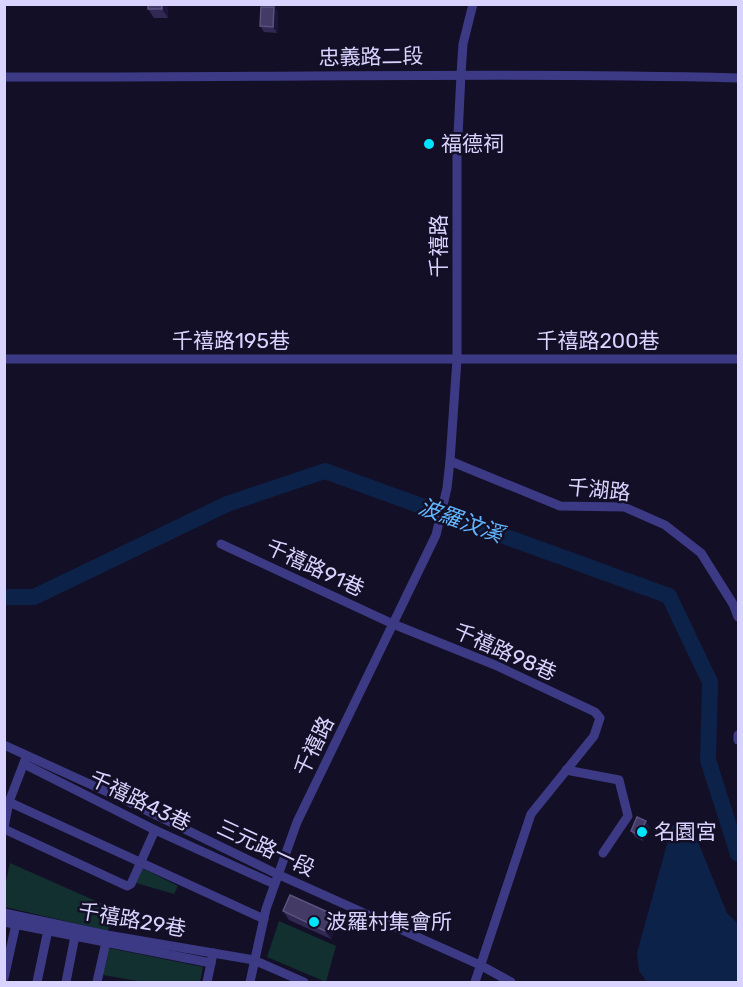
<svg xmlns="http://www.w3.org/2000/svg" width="743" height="987" font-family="Rubik,'Noto Sans TC',sans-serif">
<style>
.green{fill:#12302f}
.water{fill:#0c2248}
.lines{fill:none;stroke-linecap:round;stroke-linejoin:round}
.river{stroke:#0c2248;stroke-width:16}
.minor{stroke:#3d3a85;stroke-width:9}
.wall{fill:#312854}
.shaded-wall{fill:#1d163a}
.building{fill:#433a66;stroke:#5a527e;stroke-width:1.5}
.poi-dot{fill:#00e5ff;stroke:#130f26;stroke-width:2}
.labels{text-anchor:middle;stroke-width:5;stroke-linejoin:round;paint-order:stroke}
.street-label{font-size:21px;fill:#d9d4ff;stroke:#130f26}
.poi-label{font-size:21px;fill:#d9d4ff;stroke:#130f26;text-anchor:start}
.water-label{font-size:22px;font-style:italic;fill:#62b6ff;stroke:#130f26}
</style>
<rect width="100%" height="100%" fill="#130f26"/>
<g class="green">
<polygon points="10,863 114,909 108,931 5,907 5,886"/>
<polygon points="142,868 178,886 174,894 136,883"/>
<polygon points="279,921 336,946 326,982 267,957"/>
<polygon points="109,948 203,967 200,982 143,982 103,975"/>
</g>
<polygon class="water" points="689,820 727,913 738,924 738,982 647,982 639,971 637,953 672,826"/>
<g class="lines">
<polyline class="river" points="4,597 34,597 227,504 325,471 669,596 710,682 708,760 738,854"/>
<g class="minor">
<path d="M4,77C249,78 494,72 738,78"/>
<polyline points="4,359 738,359"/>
<polyline points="450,461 560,506 624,507 665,525 701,553 733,604 738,617"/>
<polyline points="221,544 393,624 495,665 595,712 600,718 594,736 531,814 475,982"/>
<polyline points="738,735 738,740"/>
<polyline points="4,745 129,802 277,874 480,965 511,982"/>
<polyline points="24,764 155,830 274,884"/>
<polyline points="566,770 619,780 628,816 603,853"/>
<polyline points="9,802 264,919"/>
<polyline points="4,827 9,802 25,760"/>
<polyline points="4,829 127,886 131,884 155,830"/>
<polyline points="4,913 107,935 254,960 304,982"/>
<polyline points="4,922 211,963 213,953"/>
<polyline points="4,978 16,924"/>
<polyline points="37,982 48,930"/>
<polyline points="66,982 75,936"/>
<polyline points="97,982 106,942"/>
<polyline points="207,982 211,963"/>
<polyline points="250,982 266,909 297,822 436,535 447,488 450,461 457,359 457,156 461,74 463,44 473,4"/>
</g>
</g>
<g class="wall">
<polygon points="148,4 168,4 168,18 154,18 148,9"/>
<polygon points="274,7 278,13 277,33 264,32 260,26"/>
<polygon points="650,827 643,841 635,837 631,831"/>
<polygon points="283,911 338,923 331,939 289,920"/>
</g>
<g class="shaded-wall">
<polygon points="162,4 168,4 168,18 162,9"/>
<polygon points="274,7 278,13 277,33 273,27"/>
<polygon points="646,821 650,827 643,841 639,835"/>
<polygon points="332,914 338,923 331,939 325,931"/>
</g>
<g class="building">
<rect x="148" y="4" width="14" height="5"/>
<polygon points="261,7 274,7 273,27 260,26"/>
<polygon points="637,817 646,821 639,835 631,831"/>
<polygon points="290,895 332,914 325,931 283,911"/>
</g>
<g class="poi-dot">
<circle cx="429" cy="144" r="6"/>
<circle cx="642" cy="832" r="6"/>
<circle cx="314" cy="922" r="6"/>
</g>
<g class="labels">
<g class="street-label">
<text transform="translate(371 57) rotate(-1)" y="7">忠義路二段</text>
<text transform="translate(439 246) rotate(-90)" y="7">千禧路</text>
<text x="231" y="348">千禧路195巷</text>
<text x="598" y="348">千禧路200巷</text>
<text transform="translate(599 490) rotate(6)" y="7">千湖路</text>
<text transform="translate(315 568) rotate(25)" y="7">千禧路91巷</text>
<text transform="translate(505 652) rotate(24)" y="7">千禧路98巷</text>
<text transform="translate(314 746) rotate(-64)" y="7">千禧路</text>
<text transform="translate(140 801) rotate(26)" y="7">千禧路43巷</text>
<text transform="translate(266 848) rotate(25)" y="7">三元路一段</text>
<text transform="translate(132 920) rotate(10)" y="7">千禧路29巷</text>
</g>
<g class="poi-label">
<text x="441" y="151">福德祠</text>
<text x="654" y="839">名園宮</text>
<text x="326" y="929">波羅村集會所</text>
</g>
<g class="water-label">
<text transform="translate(461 520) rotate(20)" y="8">波羅汶溪</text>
</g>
</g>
<rect width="743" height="987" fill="none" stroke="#d9d4ff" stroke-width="12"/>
</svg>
